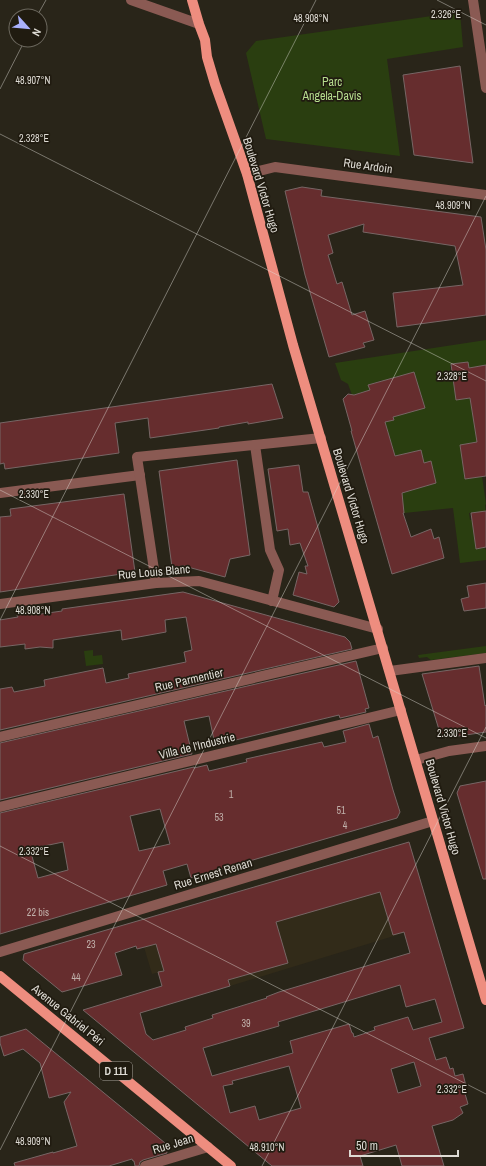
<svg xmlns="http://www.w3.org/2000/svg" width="486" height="1166" font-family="'Archivo Narrow',sans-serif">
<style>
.built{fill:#322b19}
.green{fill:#2a3e10}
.building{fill:#662d2e;stroke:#776665;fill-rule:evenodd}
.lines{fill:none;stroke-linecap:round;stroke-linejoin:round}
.minor{stroke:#8a5a53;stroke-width:10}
.major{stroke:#ee8d7f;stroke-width:10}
.ticks{fill:none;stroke:#dedbd4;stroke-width:1;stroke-opacity:0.45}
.labels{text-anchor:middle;stroke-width:3.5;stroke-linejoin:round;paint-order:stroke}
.number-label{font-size:10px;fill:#c0b0aa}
.shield{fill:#201b10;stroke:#a5a199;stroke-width:1}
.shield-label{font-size:11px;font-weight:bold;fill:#dedbd4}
.park-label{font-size:12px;fill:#b6dd8e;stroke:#201b10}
.street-label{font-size:12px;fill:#dedbd4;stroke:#201b10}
.ticks-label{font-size:10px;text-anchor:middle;fill:#dedbd4;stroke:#201b10;stroke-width:3.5;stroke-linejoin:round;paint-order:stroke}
</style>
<rect width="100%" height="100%" fill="#292519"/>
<polygon class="built" points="409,842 414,857 394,862 405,897 424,892 433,924 230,986 164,971 152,974 144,947 180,936 173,910 193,904 201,930 262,912 254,886"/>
<g class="green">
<polygon points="460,12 463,47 387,59 400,156 266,139 246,53 256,41"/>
<polygon points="486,340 486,365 469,368 468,362 450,365 451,374 453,374 456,400 470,398 477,442 460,445 465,479 482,476 486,504 485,505 486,514 478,512 469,513 470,520 472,520 476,549 484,548 486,550 486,560 460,563 453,508 404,513 400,500 400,494 436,483 431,462 424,463 421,450 408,453 397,461 385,422 394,420 393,417 425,407 414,372 400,376 384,385 382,380 369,385 370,390 352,395 348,384 341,380 335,363"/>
<polygon points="486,646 486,653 431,660 427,657 419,658 418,655"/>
<polygon points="93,650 93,656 102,655 103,664 86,666 84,651"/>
</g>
<g class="building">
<polygon points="460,66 473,163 414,155 403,75"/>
<polygon points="302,187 322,190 321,196 481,217 486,250 486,315 397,327 393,293 463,285 455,246 363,232 364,224 328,235 333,253 328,255 337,284 342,282 352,315 365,311 374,340 363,343 365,347 329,357 305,275 285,191"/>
<polygon points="468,362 469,368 486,365 486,476 465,479 460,445 477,442 470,398 456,400 451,364"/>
<polygon points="414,372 425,408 393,417 394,420 385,422 395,456 421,450 424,463 431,461 436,483 402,493 404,513 403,513 411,537 431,529 434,539 439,537 444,558 392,574 351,431 352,431 343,399 348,394 354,395 370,390 368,385"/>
<polygon points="272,384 283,418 248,424 248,422 219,427 219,428 150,438 148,418 115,423 119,453 5,469 4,463 0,464 0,423"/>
<polygon points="237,460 250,555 230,559 225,577 184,566 172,567 159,471"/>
<polygon points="299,465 303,492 308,492 339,602 334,607 293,595 299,572 307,574 305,566 308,566 300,543 290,545 288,529 277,531 268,469"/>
<polygon points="124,494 135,572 0,592 0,517 11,516 10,509"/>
<polygon points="486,511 486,547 476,549 471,513"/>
<polygon points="486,583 486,608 464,611 461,599 469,597 467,586"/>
<polygon points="183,592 345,637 350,642 352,649 0,730 0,689 12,687 14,692 45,686 44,680 103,668 106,683 129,678 128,674 186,662 184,652 192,650 186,617 165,620 166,632 122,640 121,630 53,640 53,648 40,647 25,649 25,644 0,647 0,620 18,617 17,615 40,612 41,614 62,611 62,609"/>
<polygon points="356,661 369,708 365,709 366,712 340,718 339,715 215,745 209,716 184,721 192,754 0,800 0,743"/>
<polygon points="479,666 485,706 486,705 486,732 445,738 440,733 422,674"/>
<path d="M369,724L373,738L378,736L393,790L400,812L397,818L191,878L187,864L163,871L167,885L0,934V813L194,767V768L207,765L209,771L247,762L246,759L322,742L324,747L346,742L343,731ZM160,809L170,844L139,851L130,816ZM63,842L68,870L38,878L30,849Z"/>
<polygon points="486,781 486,879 483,879 457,793 460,786"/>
<path d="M409,842L464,1028L429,1038L436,1060L446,1057L450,1069L453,1068L455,1076L463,1074L466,1086L463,1087L468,1104L460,1107L463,1113L453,1120L432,1126L444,1166H402L396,1145L360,1156L363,1166H272L83,1010L162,986L158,972L164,971L156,944L137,949L136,946L115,953L122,975L62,992L23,960L24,954ZM380,892L393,935L404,932L410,953L279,992L266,997L267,998L212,1015L213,1018L185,1027L186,1030L153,1040L146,1034L140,1013L230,986L228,980L288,963L276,922ZM400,985L406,1007L435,999L442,1022L413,1030L408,1017L374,1027L375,1030L354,1037L353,1033H352L349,1024L290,1041L293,1053L212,1076L203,1048L279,1026L278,1022ZM414,1062L421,1086L398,1093L391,1069ZM289,1066L301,1108L259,1120L255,1106L230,1113L223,1086L233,1084L232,1081Z"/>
<polygon points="26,1029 165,1143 167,1153 143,1160 140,1162 139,1166 135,1166 134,1161 133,1161 132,1159 109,1166 15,1166 14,1163 53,1152 53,1153 77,1146 64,1102 71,1092 49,1098 40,1063 23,1049 4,1056 0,1043 0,1037"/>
</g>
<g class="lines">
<g class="minor">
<polyline points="131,0 199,24"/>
<polyline points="473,0 486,88"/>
<polyline points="247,174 275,167 486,195"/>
<polyline points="255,445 270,550 279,570 272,601"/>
<polyline points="0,493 140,475"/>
<polyline points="156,583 137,457 321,438"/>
<polyline points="0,604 156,583 199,581 378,629"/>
<polyline points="390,671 486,658"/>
<polyline points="0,737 383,648"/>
<polyline points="416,760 449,751 486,746"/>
<polyline points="0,807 401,710"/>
<polyline points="0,952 433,821"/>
<polyline points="145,1166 208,1147"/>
</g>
<g class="major">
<polyline points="192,0 199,24 205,40 207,57 215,84 247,174 293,345 486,1000"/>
<polyline points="0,976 231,1166"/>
</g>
</g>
<path class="ticks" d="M437,0L486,25M37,16L46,0M0,89L25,40M0,134L486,381M0,490L486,738M0,620L316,0M0,846L486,1094M0,1150L486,196M262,1166L486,727"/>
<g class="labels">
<g class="number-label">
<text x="231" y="798">1</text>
<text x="341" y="814">51</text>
<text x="219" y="821">53</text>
<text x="345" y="829">4</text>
<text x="38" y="916">22 bis</text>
<text x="91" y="948">23</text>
<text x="76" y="981">44</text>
<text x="246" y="1027">39</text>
</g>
<rect class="shield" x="100" y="1062" width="32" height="18" rx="3"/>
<g class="shield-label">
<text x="116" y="1075">D 111</text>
</g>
<g class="park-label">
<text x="332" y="86">Parc<tspan x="332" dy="14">Angela-Davis</tspan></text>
</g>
<g class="street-label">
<text transform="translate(368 166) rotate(8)" y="4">Rue Ardoin</text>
<text transform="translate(261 185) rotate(73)" y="4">Boulevard Victor Hugo</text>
<text transform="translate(351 496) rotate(73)" y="4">Boulevard Victor Hugo</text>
<text transform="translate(154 572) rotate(-5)" y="4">Rue Louis Blanc</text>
<text transform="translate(189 680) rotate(-13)" y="4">Rue Parmentier</text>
<text transform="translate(197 746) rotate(-14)" y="4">Villa de l'Industrie</text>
<text transform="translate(443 807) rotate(74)" y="4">Boulevard Victor Hugo</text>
<text transform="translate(213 874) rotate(-17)" y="4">Rue Ernest Renan</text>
<text transform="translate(68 1015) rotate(39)" y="4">Avenue Gabriel Péri</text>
<text transform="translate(173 1144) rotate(-17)" y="4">Rue Jean</text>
</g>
</g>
<g class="ticks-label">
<text x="446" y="18">2.326°E</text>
<text x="311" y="22">48.908°N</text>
<text x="33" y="84">48.907°N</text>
<text x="34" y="142">2.328°E</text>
<text x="453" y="209">48.909°N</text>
<text x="452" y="380">2.328°E</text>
<text x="34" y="498">2.330°E</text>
<text x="33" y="614">48.908°N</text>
<text x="452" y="737">2.330°E</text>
<text x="34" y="855">2.332°E</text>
<text x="452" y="1093">2.332°E</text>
<text x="33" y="1145">48.909°N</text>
<text x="267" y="1151">48.910°N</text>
</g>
<g transform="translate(28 28) rotate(117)"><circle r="19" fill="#201b10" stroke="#6c685e"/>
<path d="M0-3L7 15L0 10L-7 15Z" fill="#a9b0fc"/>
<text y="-6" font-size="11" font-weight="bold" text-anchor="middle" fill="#dedbd4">N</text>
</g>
<path d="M350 1150v6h108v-6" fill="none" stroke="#dedbd4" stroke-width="2"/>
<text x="356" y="1150" font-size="12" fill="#dedbd4" stroke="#201b10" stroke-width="3" paint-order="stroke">50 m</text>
</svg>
